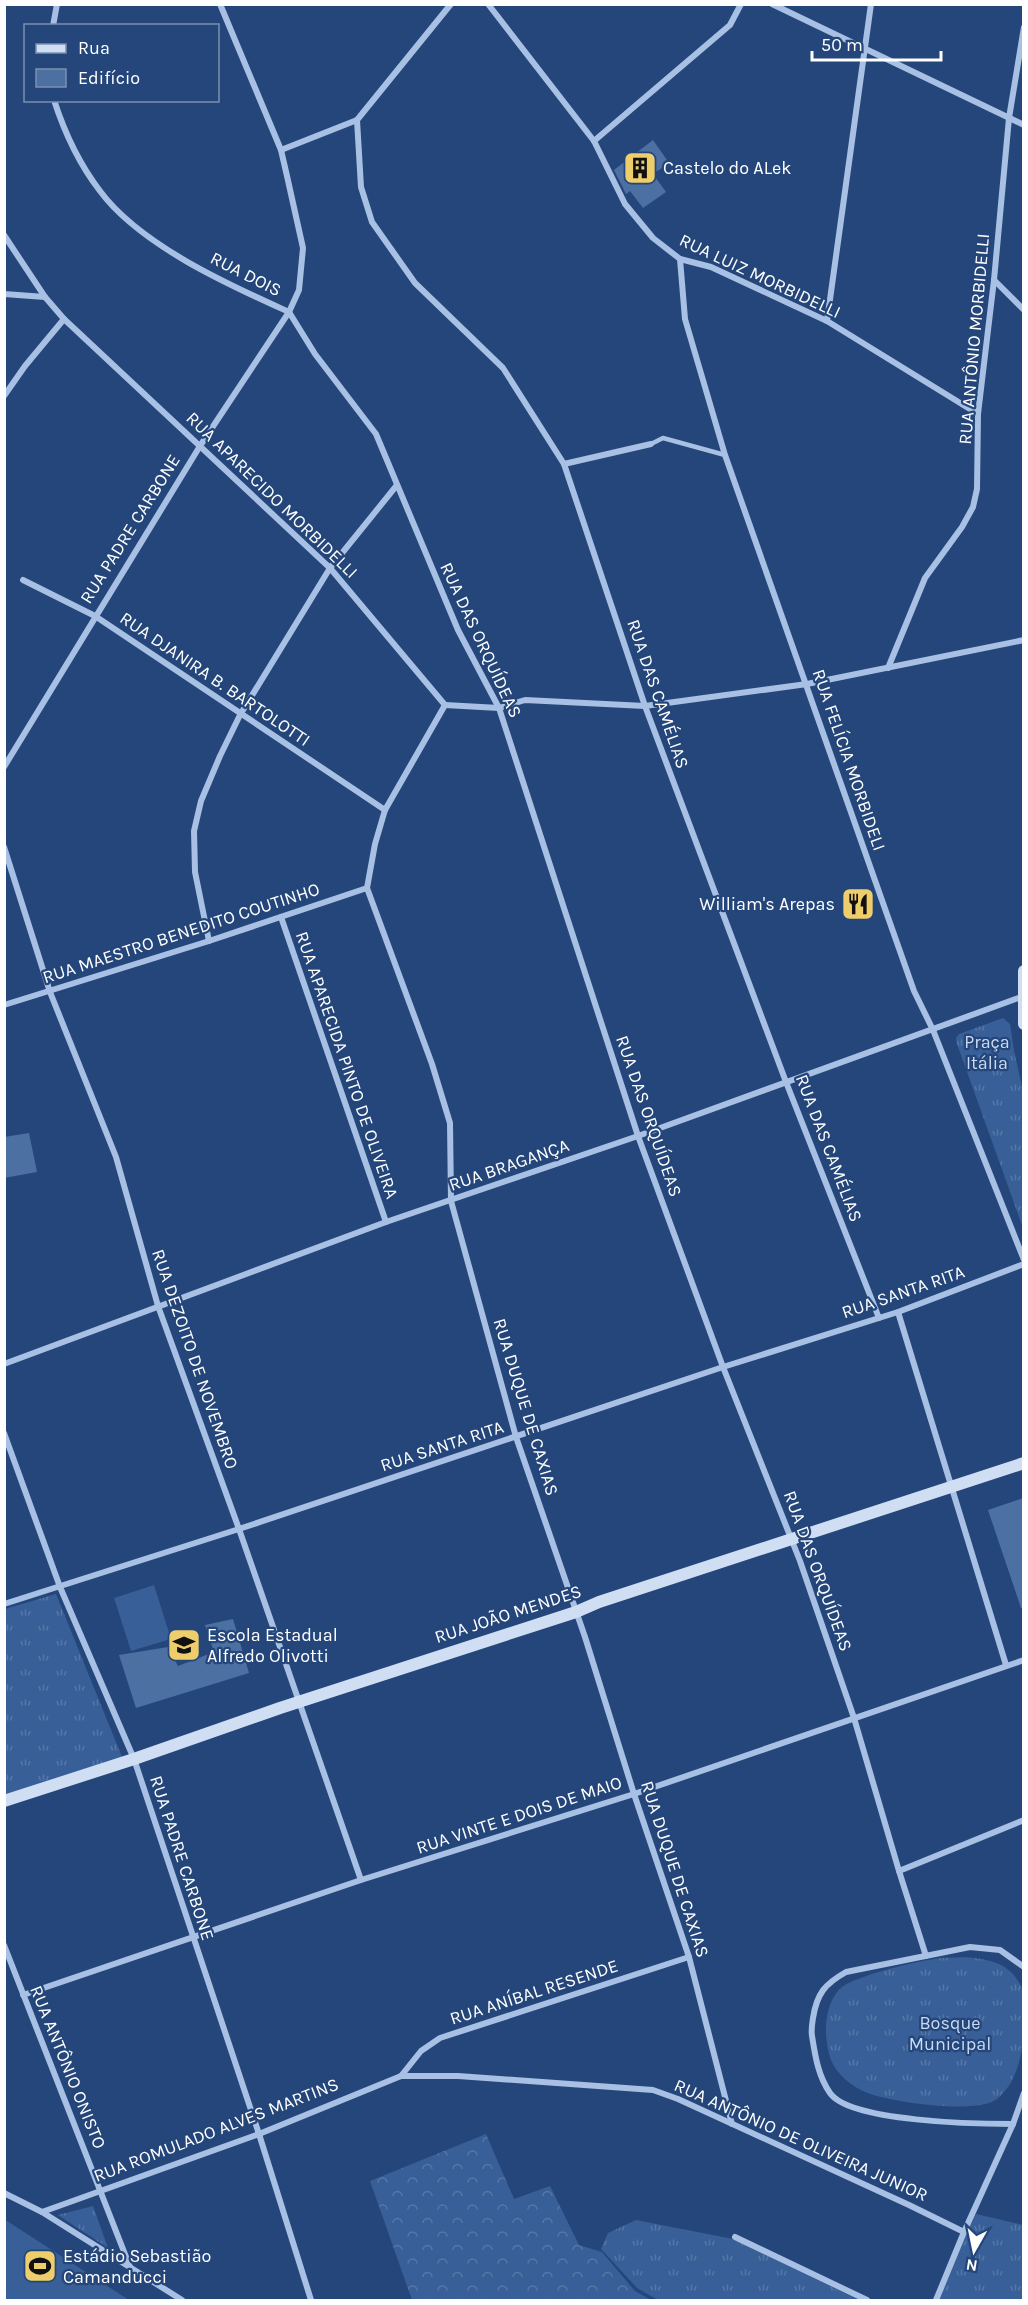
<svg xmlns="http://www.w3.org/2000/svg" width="1028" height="2305" font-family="Karla,sans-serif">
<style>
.grass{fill:url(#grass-tufts)}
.forest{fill:url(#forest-crowns)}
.pitch{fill:#385f97}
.building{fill:#4d70a3}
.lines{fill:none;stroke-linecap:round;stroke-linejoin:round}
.lane{stroke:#a7c0e4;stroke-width:4.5}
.street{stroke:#a7c0e4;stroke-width:6}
.secondary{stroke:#d0def4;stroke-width:12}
.labels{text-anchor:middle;stroke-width:4.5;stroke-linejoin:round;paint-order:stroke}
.poi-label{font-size:18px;fill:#fff;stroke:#24467a;text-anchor:start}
.street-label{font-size:18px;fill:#fff;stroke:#24467a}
.park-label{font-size:18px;fill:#cadbf3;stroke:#24467a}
</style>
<defs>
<pattern id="grass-tufts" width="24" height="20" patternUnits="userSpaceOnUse" patternTransform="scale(1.5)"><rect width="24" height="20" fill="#385f97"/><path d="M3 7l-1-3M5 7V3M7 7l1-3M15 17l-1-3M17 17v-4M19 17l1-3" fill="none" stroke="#5677a7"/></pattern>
<pattern id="forest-crowns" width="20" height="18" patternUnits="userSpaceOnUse" patternTransform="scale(1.5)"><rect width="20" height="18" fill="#385f97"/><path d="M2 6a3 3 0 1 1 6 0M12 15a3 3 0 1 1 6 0" fill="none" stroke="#5677a7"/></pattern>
</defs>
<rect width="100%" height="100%" fill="#24467a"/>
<g class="grass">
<polygon points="1003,1018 1010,1024 1014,1051 1023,1091 1023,1228 957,1044 956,1038 959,1034"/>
<polygon points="56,1594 122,1757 5,1795 5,1609"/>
<path d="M965,1957C982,1959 999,1960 1012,1973C1016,1977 1022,1987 1024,1992C1025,1999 1024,2008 1024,2015C1024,2044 1021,2079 997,2099C977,2115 885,2102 863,2091C850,2085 836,2073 831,2060C823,2038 823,2003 842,1987C856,1976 914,1962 934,1959C944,1957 955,1958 965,1957Z"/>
<polygon points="93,2206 108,2248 58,2215"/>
<polygon points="976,2214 1023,2225 1023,2300 934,2300"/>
<polygon points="636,2220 733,2239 859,2300 658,2300 637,2288 601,2249 608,2233"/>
</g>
<polygon class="forest" points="486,2134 514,2199 550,2186 579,2245 602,2252 635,2291 651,2300 412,2300 370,2181"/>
<g class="pitch">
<polygon points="154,1585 171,1639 131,1651 114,1598"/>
<polygon points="4,2219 129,2300 5,2300"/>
</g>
<g class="building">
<polygon points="653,140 669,163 653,174 666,192 643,208 630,191 626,194 614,170"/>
<polygon points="29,1133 37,1172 4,1178 4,1137"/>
<polygon points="1023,1498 1023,1608 1021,1608 988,1510"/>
<polygon points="233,1619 249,1673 136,1708 119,1655 168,1647 178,1666 214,1652 205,1625"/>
</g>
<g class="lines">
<polyline class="lane" points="651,444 663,438 725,455"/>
<g class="street">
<polyline points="488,4 594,141 625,204 653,238 680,259 711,267 827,321 978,414"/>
<polyline points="772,4 1024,125"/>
<polyline points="53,26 57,4"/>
<path d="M54,100C64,131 80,165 100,191C140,245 229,285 289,312"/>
<polyline points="357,120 361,187 372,222 415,283 503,368 564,464 645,706 786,1082 879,1318"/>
<polyline points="594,141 730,25 741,4"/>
<polyline points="281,150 357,120 451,4"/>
<polyline points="4,235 45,297 64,319 330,568 445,705"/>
<polyline points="680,259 685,319 725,455 914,991 933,1030 1024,1260"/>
<polyline points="994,280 1024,310"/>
<polyline points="4,294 45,297"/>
<polyline points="289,312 315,354 376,434 458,630 499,708 638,1136 723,1367 800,1561 854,1718 899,1871 926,1956"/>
<polyline points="827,321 871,4"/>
<polyline points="4,396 25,366 64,319"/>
<polyline points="564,464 651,444"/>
<polyline points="23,580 95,616 385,810"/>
<polyline points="888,668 925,578 962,527 973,507 977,489 978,414 994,280 1009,118 1024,27"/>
<polyline points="445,705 385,810 375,844 367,888 432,1064 450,1123 451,1201 516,1437 585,1637 634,1794 689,1957 732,2124"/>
<polyline points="445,705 499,708 525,700 645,706 807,684 1024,640"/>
<polyline points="4,767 200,446 289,312 299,290 303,248 287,176 281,150 220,4"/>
<polyline points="4,847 50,992 116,1157 158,1306 239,1529 361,1880"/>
<polyline points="281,917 386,1222"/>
<polyline points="209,941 195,872 194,831 201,801 220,756 240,715 330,568 397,485"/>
<polyline points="4,1005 209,941 367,888"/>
<polyline points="898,1312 1006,1665"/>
<polyline points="4,1364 386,1222 638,1136 1024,996"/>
<polyline points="4,1433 60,1587 134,1759 259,2134 311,2300"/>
<polyline points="4,1604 239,1529 723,1367 898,1312 1024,1264"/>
<polyline points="899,1871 1024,1820"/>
<polyline points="4,1945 130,2267"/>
<polyline points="23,1995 361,1880 634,1794 1024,1660"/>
<polyline points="401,2076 421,2051 440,2038 689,1957"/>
<path d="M1013,2124C978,2124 850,2122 830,2093C818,2076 815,2055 812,2036C811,2030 812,2024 813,2018C817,1993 825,1984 846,1972L970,1947L1000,1950L1024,1967"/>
<polyline points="4,2193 42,2212 182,2300"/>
<polyline points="42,2212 259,2134 401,2076 458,2076 653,2090 678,2099 909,2205 964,2232 1013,2124 1024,2093"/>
<polyline points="735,2237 867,2300"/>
<polyline points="936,2300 964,2232"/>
</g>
<g class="secondary">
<polyline points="1024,971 1024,1024"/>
<polyline points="4,1801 134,1759 280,1708 576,1612 599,1602 1024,1463"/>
</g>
</g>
<defs>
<g id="building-square" transform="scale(1.725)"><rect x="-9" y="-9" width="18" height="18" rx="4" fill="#eece6b" stroke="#24467a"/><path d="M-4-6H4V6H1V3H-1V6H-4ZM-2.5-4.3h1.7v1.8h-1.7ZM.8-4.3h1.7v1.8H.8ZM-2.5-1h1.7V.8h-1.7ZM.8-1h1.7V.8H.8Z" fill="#111"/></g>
<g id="restaurant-square" transform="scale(1.725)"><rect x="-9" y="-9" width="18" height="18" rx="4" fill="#eece6b" stroke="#24467a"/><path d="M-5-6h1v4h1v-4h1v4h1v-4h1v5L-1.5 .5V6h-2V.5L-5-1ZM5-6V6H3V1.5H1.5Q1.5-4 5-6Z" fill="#111"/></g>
<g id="school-square" transform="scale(1.725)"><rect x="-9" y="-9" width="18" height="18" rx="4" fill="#eece6b" stroke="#24467a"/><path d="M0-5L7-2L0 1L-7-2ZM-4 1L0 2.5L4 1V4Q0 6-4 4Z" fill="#111"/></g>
<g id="stadium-square" transform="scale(1.725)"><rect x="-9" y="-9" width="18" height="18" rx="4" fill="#eece6b" stroke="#24467a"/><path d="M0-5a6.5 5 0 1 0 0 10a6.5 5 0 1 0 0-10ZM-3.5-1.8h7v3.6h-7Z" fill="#111"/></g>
</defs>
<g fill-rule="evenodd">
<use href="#building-square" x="640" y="168"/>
<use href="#restaurant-square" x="858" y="904"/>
<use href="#school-square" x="184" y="1645"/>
<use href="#stadium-square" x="40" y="2266"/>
</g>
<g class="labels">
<g class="poi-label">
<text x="663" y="174">Castelo do ALek</text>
<text x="835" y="910" text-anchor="end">William's Arepas</text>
<text x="207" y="1641">Escola Estadual<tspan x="207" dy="21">Alfredo Olivotti</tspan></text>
<text x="63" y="2262">Estádio Sebastião<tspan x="63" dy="21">Camanducci</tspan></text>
</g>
<g class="street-label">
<text transform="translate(246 274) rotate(27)" y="6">RUA DOIS</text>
<text transform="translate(760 276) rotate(25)" y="6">RUA LUIZ MORBIDELLI</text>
<text transform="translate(974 339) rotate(-85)" y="6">RUA ANTÔNIO MORBIDELLI</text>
<text transform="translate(272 495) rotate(44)" y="6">RUA APARECIDO MORBIDELLI</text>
<text transform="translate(130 529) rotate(-58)" y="6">RUA PADRE CARBONE</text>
<text transform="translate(481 640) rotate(65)" y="6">RUA DAS ORQUÍDEAS</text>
<text transform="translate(215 679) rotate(34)" y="6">RUA DJANIRA B. BARTOLOTTI</text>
<text transform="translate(658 694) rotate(71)" y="6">RUA DAS CAMÉLIAS</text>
<text transform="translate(849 760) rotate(71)" y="6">RUA FELÍCIA MORBIDELI</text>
<text transform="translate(181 933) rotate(-18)" y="6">RUA MAESTRO BENEDITO COUTINHO</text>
<text transform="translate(347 1065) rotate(71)" y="6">RUA APARECIDA PINTO DE OLIVEIRA</text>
<text transform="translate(649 1116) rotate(71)" y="6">RUA DAS ORQUÍDEAS</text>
<text transform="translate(829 1148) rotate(69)" y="6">RUA DAS CAMÉLIAS</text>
<text transform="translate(509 1165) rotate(-19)" y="6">RUA BRAGANÇA</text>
<text transform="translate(903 1292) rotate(-19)" y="6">RUA SANTA RITA</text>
<text transform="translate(195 1359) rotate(71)" y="6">RUA DEZOITO DE NOVEMBRO</text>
<text transform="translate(526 1407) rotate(73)" y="6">RUA DUQUE DE CAXIAS</text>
<text transform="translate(442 1446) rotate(-18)" y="6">RUA SANTA RITA</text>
<text transform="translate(818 1571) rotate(70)" y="6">RUA DAS ORQUÍDEAS</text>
<text transform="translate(508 1614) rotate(-18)" y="6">RUA JOÃO MENDES</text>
<text transform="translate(519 1815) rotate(-18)" y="6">RUA VINTE E DOIS DE MAIO</text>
<text transform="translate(182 1858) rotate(72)" y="6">RUA PADRE CARBONE</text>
<text transform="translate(675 1869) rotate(72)" y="6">RUA DUQUE DE CAXIAS</text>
<text transform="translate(534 1992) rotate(-18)" y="6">RUA ANÍBAL RESENDE</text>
<text transform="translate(68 2067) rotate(68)" y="6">RUA ANTÔNIO ONISTO</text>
<text transform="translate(216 2130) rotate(-21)" y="6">RUA ROMULADO ALVES MARTINS</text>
<text transform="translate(801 2140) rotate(24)" y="6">RUA ANTÔNIO DE OLIVEIRA JUNIOR</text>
</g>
<g class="park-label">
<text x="987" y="1048">Praça<tspan x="987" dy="21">Itália</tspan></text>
<text x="950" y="2029">Bosque<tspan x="950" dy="21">Municipal</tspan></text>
</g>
</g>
<rect width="1028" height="2305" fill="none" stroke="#ffffff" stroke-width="12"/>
<rect x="24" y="24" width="195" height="78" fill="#24467a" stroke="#7c90af" stroke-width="1.5"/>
<rect x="36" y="44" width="30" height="9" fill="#d0def4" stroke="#7c90af" stroke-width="1.5"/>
<text x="78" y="54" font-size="18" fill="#ffffff">Rua</text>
<rect x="36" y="69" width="30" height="18" fill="#4d70a3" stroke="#7c90af" stroke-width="1.5"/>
<text x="78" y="84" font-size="18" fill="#ffffff">Edifício</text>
<g transform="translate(974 2251) rotate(189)" stroke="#24467a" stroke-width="4.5" paint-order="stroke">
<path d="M0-4.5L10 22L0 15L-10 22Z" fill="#ffffff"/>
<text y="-9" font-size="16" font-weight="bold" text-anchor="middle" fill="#ffffff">N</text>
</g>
<path d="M812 51v9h129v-9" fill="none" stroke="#ffffff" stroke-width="3"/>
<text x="821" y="51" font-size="18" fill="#ffffff" stroke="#24467a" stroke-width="4.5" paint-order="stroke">50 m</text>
</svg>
